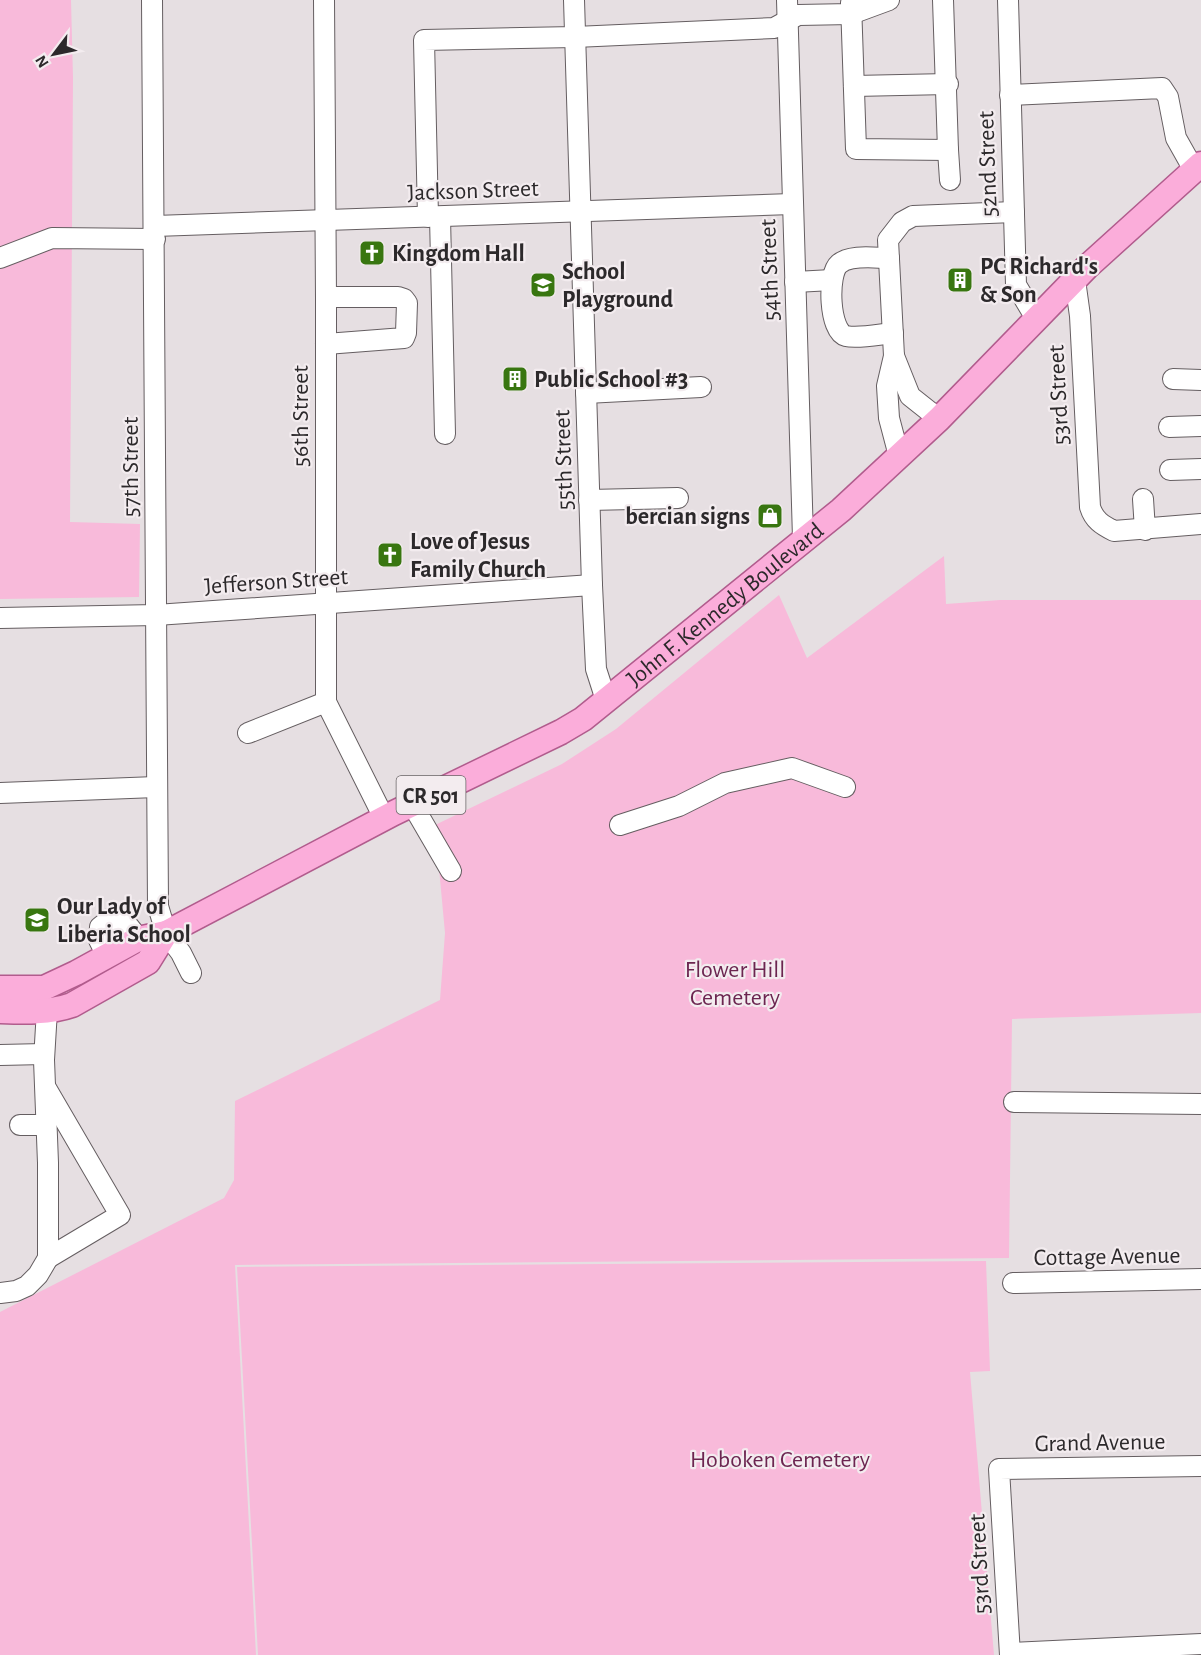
<svg xmlns="http://www.w3.org/2000/svg" width="1201" height="1655" font-family="'Alegreya Sans',sans-serif">
<style>
.green{fill:#f8bada}
.lines{fill:none;stroke-linecap:round;stroke-linejoin:round}
.minor-casing{stroke:#655e61;stroke-width:22}
.major-casing{stroke:#b15c8d;stroke-width:27}
.minor{stroke:#fff;stroke-width:20}
.major{stroke:#fbadda;stroke-width:24}
.labels{text-anchor:middle;stroke-width:4.5;stroke-linejoin:round;paint-order:stroke}
.shield{fill:#f3ecef;stroke:#686466;stroke-width:1.5}
.shield-label{font-size:22px;font-weight:bold;fill:#2c292b}
.street-label{font-size:24px;fill:#2c292b;stroke:#f3ecef}
.poi-label{font-size:24px;font-weight:bold;fill:#2c292b;stroke:#f3ecef;text-anchor:start}
.park-label{font-size:24px;fill:#6c2550;stroke:#f3ecef}
</style>
<rect width="100%" height="100%" fill="#e6dfe2"/>
<g class="green">
<polygon points="0,0 71,0 73,78 70,522 140,524 139,597 0,599"/>
<polygon points="944,556 946,604 1000,600 1201,600 1201,1013 1012,1019 1009,1258 235,1265 256,1655 0,1655 0,1312 224,1198 234,1180 235,1101 440,1000 445,933 435,825 562,764 616,729 779,595 807,658"/>
<polygon points="986,1261 990,1371 970,1372 994,1655 258,1655 237,1267"/>
</g>
<g class="lines">
<g class="minor-casing">
<g id="minor">
<polyline points="152,0 158,906 166,933 181,953 191,973"/>
<polyline points="324,0 326,297 326,702 384,818"/>
<polyline points="574,0 592,585 596,669 606,700"/>
<polyline points="787,0 803,538"/>
<polyline points="1008,0 1016,285 1037,320"/>
<polyline points="851,3 856,149 948,150 943,0"/>
<polyline points="854,86 948,84"/>
<polyline points="1010,95 1162,88 1168,97 1176,138 1194,170"/>
<polyline points="948,150 950,180"/>
<polyline points="428,217 424,40 575,37 774,28 798,15 851,14 889,0"/>
<polyline points="440,217 445,434"/>
<polyline points="155,226 792,204"/>
<polyline points="0,258 52,238 155,239"/>
<path d="M889,258C875,258 850,254 839,264C827,274 829,332 846,336C858,339 881,334 893,333"/>
<path d="M1075,280L1080,316L1090,507C1094,520 1102,525 1114,531L1201,524"/>
<polyline points="795,282 832,280"/>
<polyline points="326,344 404,338 406,333 407,303 404,299 398,297 326,297"/>
<polyline points="894,356 910,396 939,419"/>
<polyline points="1173,379 1201,380"/>
<polyline points="586,393 701,387"/>
<polyline points="1169,427 1201,426"/>
<polyline points="899,456 889,418 887,386 894,356 888,240 902,222 913,216 1014,212"/>
<polyline points="1170,470 1201,469"/>
<polyline points="1143,499 1145,530"/>
<polyline points="589,500 678,498"/>
<polyline points="0,618 156,615 592,585"/>
<polyline points="248,733 326,702"/>
<polyline points="0,793 156,787"/>
<polyline points="412,804 451,871"/>
<polyline points="620,825 679,806 725,783 792,768 845,787"/>
<path d="M107,956L99,940L100,927L110,919C127,920 129,926 138,939"/>
<polyline points="0,1055 44,1054"/>
<polyline points="46,1088 120,1215 48,1258"/>
<polyline points="1014,1102 1201,1104"/>
<polyline points="20,1125 46,1125"/>
<polyline points="1013,1283 1201,1279"/>
<polyline points="0,1293 16,1291 27,1286 38,1275 48,1258 48,1163 44,1060 47,1010"/>
<polyline points="1010,1653 1201,1644"/>
<polyline points="1010,1655 999,1469 1201,1466"/>
</g>
</g>
<g class="major-casing">
<g id="major">
<path id="s1" d="M0,988H44L76,973L138,939L166,933L394,813L561,732L583,719L841,510L939,419L1087,267L1201,164"/>
<path d="M0,1011C24,1012 49,1013 72,1005L148,962L166,933"/>
</g>
</g>
<use href="#minor" class="minor"/>
<use href="#major" class="major"/>
</g>
<defs>
<g id="church-square" transform="scale(1.35)"><rect x="-9" y="-9" width="18" height="18" rx="4" fill="#387610" stroke="#f3ecef"/><path d="M-1.2-6h2.4v3.5h3.3v2.4h-3.3V6h-2.4V-.1h-3.3v-2.4h3.3Z" fill="#fff"/></g>
<g id="building-square" transform="scale(1.35)"><rect x="-9" y="-9" width="18" height="18" rx="4" fill="#387610" stroke="#f3ecef"/><path d="M-4-6H4V6H1V3H-1V6H-4ZM-2.5-4.3h1.7v1.8h-1.7ZM.8-4.3h1.7v1.8H.8ZM-2.5-1h1.7V.8h-1.7ZM.8-1h1.7V.8H.8Z" fill="#fff"/></g>
<g id="school-square" transform="scale(1.35)"><rect x="-9" y="-9" width="18" height="18" rx="4" fill="#387610" stroke="#f3ecef"/><path d="M0-5L7-2L0 1L-7-2ZM-4 1L0 2.5L4 1V4Q0 6-4 4Z" fill="#fff"/></g>
<g id="shop-square" transform="scale(1.35)"><rect x="-9" y="-9" width="18" height="18" rx="4" fill="#387610" stroke="#f3ecef"/><path d="M-5-2.5h2.3a2.7 3.5 0 0 1 5.4 0H5L5.5 6h-11ZM-1.5-2.5h3a1.5 2.3 0 0 0-3 0Z" fill="#fff"/></g>
</defs>
<g fill-rule="evenodd">
<use href="#church-square" x="372" y="253"/>
<use href="#building-square" x="960" y="280"/>
<use href="#school-square" x="543" y="285"/>
<use href="#building-square" x="515" y="379"/>
<use href="#shop-square" x="770" y="516"/>
<use href="#church-square" x="390" y="555"/>
<use href="#school-square" x="37" y="920"/>
</g>
<g class="labels">
<rect class="shield" x="396.5" y="776" width="69" height="38" rx="4.5"/>
<g class="shield-label">
<text x="431" y="803">CR 501</text>
</g>
<g class="street-label">
<text transform="translate(987 164) rotate(-92)" y="8">52nd Street</text>
<text transform="translate(473 190) rotate(-2)" y="8">Jackson Street</text>
<text transform="translate(769 270) rotate(-92)" y="8">54th Street</text>
<text transform="translate(1058 395) rotate(-93)" y="8">53rd Street</text>
<text transform="translate(300 416) rotate(-90)" y="8">56th Street</text>
<text transform="translate(563 460) rotate(-92)" y="8">55th Street</text>
<text transform="translate(130 467) rotate(-90)" y="8">57th Street</text>
<text transform="translate(276 581) rotate(-4)" y="8">Jefferson Street</text>
<text dy="8" stroke="none"><textPath href="#s1" startOffset="830">John F. Kennedy Boulevard</textPath></text>
<text transform="translate(1107 1256) rotate(-1)" y="8">Cottage Avenue</text>
<text transform="translate(1100 1442) rotate(-1)" y="8">Grand Avenue</text>
<text transform="translate(979 1564) rotate(-93)" y="8">53rd Street</text>
</g>
<g class="poi-label">
<text x="392" y="261">Kingdom Hall</text>
<text x="980" y="274">PC Richard's<tspan x="980" dy="28">&amp; Son</tspan></text>
<text x="562" y="279">School<tspan x="562" dy="28">Playground</tspan></text>
<text x="534" y="387">Public School #3</text>
<text x="750" y="524" text-anchor="end">bercian signs</text>
<text x="410" y="549">Love of Jesus<tspan x="410" dy="28">Family Church</tspan></text>
<text x="57" y="914">Our Lady of<tspan x="57" dy="28">Liberia School</tspan></text>
</g>
<g class="park-label">
<text x="735" y="977">Flower Hill<tspan x="735" dy="28">Cemetery</tspan></text>
<text x="780" y="1467">Hoboken Cemetery</text>
</g>
</g>
<g transform="translate(54 54) rotate(238)" stroke="#f3ecef" stroke-width="4.5" paint-order="stroke">
<path d="M0-4.5L10 22L0 15L-10 22Z" fill="#2c292b"/>
<text y="-9" font-size="16" font-weight="bold" text-anchor="middle" fill="#2c292b">N</text>
</g>
</svg>
